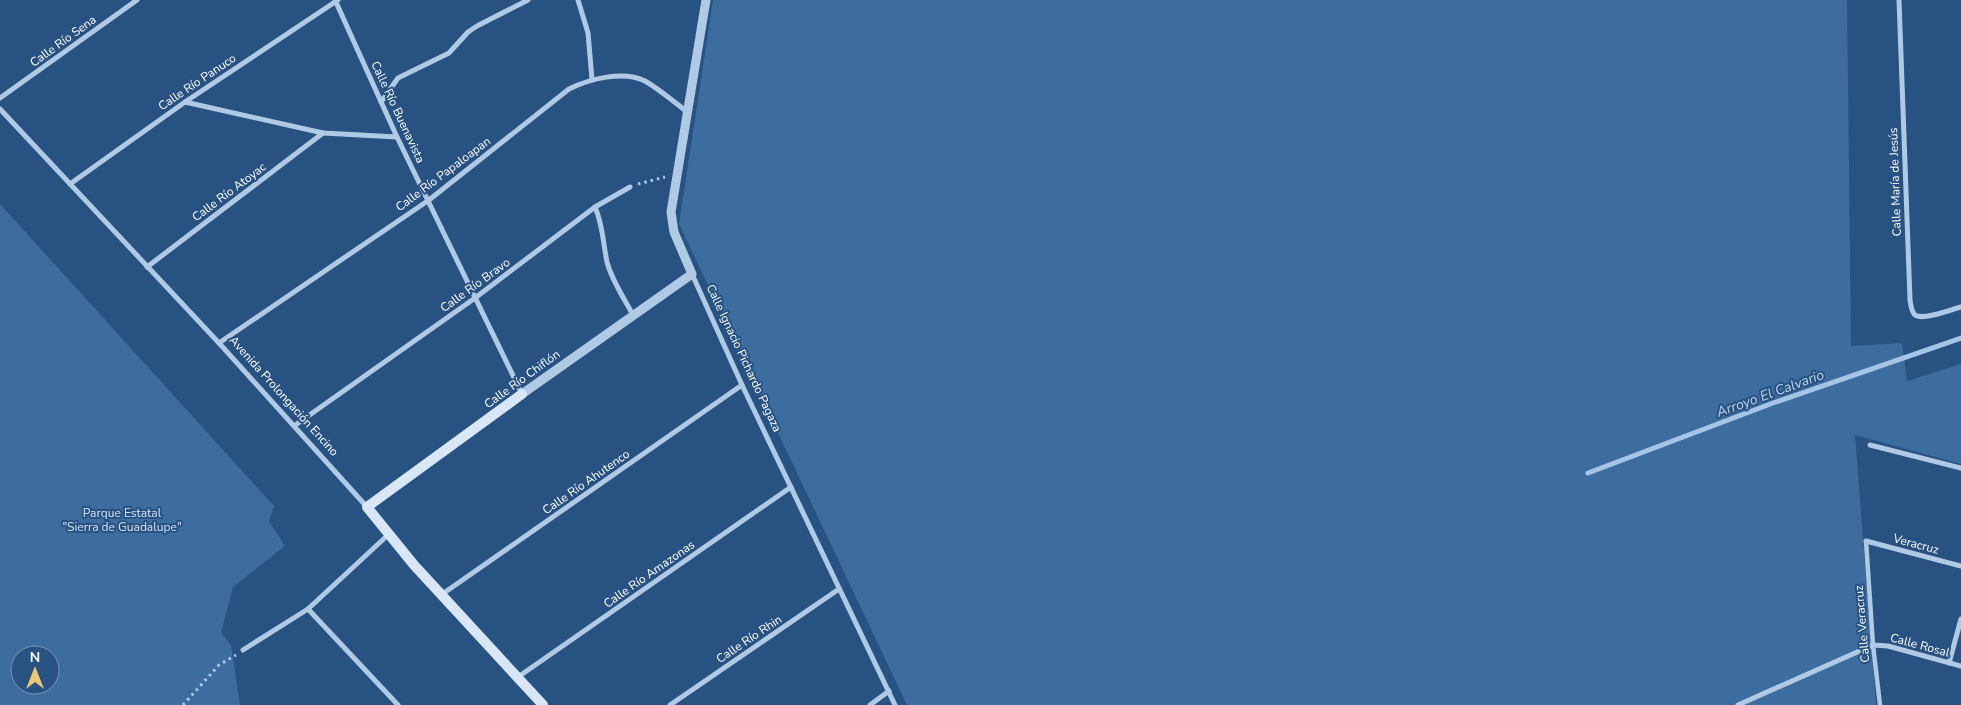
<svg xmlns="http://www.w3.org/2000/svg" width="1961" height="705" font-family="'Nunito Sans',sans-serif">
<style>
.green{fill:#3d6c9e;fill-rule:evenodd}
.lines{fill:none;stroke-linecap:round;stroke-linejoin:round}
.stream{stroke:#a4c5e6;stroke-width:5}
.path{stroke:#b0cae6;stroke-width:3;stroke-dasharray:2.5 4;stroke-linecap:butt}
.pedestrian{stroke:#b0cae6;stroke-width:4.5}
.minor{stroke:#b0cae6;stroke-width:5}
.tertiary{stroke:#b0cae6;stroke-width:9}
.secondary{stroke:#d9e6f6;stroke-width:10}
.labels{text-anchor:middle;stroke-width:4;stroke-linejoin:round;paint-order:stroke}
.street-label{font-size:12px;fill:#fff;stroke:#285281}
.park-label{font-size:12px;fill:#d3e3f5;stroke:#285281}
.water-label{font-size:14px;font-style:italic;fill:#bbd4ed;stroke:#285281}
</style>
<rect width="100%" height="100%" fill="#285281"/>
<g class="green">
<polygon points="713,0 1847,0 1851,346 1902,343 1907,381 1961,364 1961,464 1855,435 1876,705 907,705 679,224"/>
<path d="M0,204L274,506L269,521L285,546L233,587L221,633L231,645L240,705H0ZM20,655H50V685H20Z"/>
</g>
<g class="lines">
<polyline class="stream" points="1588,473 1773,403 1961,338"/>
<g class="path">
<polyline points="638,184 665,177"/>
<polyline points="183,705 219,665 236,655"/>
</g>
<polyline class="pedestrian" points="1866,541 1873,645 1880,705"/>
<g class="minor">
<polyline points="335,0 397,137 522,394"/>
<polyline points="578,0 588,33 592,79"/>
<path d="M1899,0L1910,300C1911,305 1911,311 1915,315C1923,321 1952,309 1961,307"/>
<polyline points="0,98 137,0"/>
<polyline points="185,102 323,133 397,137"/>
<polyline points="381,102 398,78 449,53 468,32 477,26 528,0"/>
<polyline points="0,109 219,343 367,507"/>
<polyline points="70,184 185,102 338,0"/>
<path d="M595,207C603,225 603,243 607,262C612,281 624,298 633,315"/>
<polyline points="147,267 323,133"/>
<polyline points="692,274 742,385 895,705"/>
<path d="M219,343L429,200L569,89C589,79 624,70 645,81C659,89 673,101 686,111"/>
<polyline points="294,426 475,298 595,207 630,187"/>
<polyline points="1870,445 1961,468"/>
<polyline points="1866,541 1961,566"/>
<polyline points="441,595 742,385"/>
<polyline points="308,609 398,705"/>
<polyline points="243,650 308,609 389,534"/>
<polyline points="1949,663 1961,619"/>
<polyline points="518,677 791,487"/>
<polyline points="670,705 839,589"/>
<polyline points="870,705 889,691"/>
<polyline points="1738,705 1873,645 1888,646 1961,666"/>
</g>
<polyline class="tertiary" points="522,394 692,274 674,232 671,212 706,0"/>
<polyline class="secondary" points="522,394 367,507 414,565 543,705"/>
</g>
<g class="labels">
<g class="street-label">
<text transform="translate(63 41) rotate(-36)" y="4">Calle Río Sena</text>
<text transform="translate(197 82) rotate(-34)" y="4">Calle Río Panuco</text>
<text transform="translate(398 112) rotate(65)" y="4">Calle Río Buenavista</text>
<text transform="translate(443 174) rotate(-37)" y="4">Calle Río Papaloapan</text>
<text transform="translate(1895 182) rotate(-92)" y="4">Calle María de Jesús</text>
<text transform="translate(229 192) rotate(-37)" y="4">Calle Río Atoyac</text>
<text transform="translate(475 285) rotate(-36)" y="4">Calle Río Bravo</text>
<text transform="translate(744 358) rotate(65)" y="4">Calle Ignacio Pichardo Pagaza</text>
<text transform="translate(522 379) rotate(-36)" y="4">Calle Río Chiflón</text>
<text transform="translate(284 396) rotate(48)" y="4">Avenida Prolongación Encino</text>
<text transform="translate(586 482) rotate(-35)" y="4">Calle Río Ahutenco</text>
<text transform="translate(1916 544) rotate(15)" y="4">Veracruz</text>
<text transform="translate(649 574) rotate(-35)" y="4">Calle Río Amazonas</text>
<text transform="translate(1862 624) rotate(-95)" y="4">Calle Veracruz</text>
<text transform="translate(749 639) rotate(-34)" y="4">Calle Río Rhin</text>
<text transform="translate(1920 645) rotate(15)" y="4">Calle Rosal</text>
</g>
<g class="park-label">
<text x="122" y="517">Parque Estatal<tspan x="122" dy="14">"Sierra de Guadalupe"</tspan></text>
</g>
<g class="water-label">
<text transform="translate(1770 393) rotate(-20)" y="5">Arroyo El Calvario</text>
</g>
</g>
<g transform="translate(35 670)"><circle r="24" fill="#285281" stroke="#7e97b3"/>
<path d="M0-4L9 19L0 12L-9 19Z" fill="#edc776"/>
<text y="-8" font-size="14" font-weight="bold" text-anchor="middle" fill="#ffffff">N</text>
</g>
</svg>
